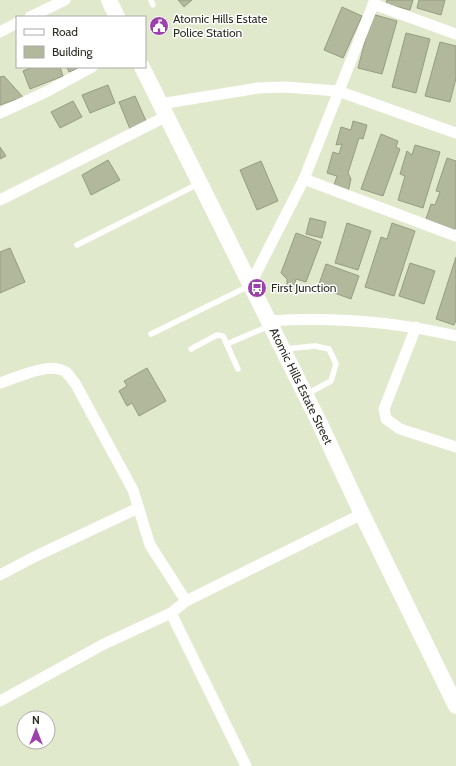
<svg xmlns="http://www.w3.org/2000/svg" width="456" height="766" font-family="Cabin,sans-serif">
<style>
.building{fill:#b1b89c;stroke:#959c81}
.lines{fill:none;stroke-linecap:round;stroke-linejoin:round}
.lane{stroke:#fff;stroke-width:5.5}
.street{stroke:#fff;stroke-width:11}
.secondary{stroke:#fff;stroke-width:16}
.labels{text-anchor:middle;stroke-width:3;stroke-linejoin:round;paint-order:stroke}
.poi-label{font-size:12px;fill:#2a2d22;stroke:#fff;text-anchor:start}
.street-label{font-size:12px;fill:#2a2d22;stroke:#fff}
</style>
<rect width="100%" height="100%" fill="#e1e9cc"/>
<g class="building">
<polygon points="178,0 192,0 184,7"/>
<polygon points="387,0 413,0 410,10 386,4"/>
<polygon points="419,0 445,0 441,15 417,8"/>
<polygon points="342,7 362,16 343,58 324,50"/>
<polygon points="372,14 397,21 382,74 358,68"/>
<polygon points="406,33 430,39 416,93 392,87"/>
<polygon points="440,42 456,46 456,78 450,102 425,96"/>
<polygon points="33,67 60,67 63,76 30,89 23,71"/>
<polygon points="67,67 81,67 69,72"/>
<polygon points="4,76 23,97 0,105 0,77"/>
<polygon points="108,85 115,103 90,113 82,95"/>
<polygon points="135,96 147,123 130,129 119,102"/>
<polygon points="73,101 82,117 60,128 51,112"/>
<polygon points="353,121 367,125 363,139 359,138 348,173 351,179 348,192 333,188 337,176 327,173 333,152 339,154 342,144 336,145 341,127 351,130"/>
<polygon points="381,134 398,141 396,147 400,149 383,196 361,189"/>
<polygon points="415,145 440,152 423,208 398,200 405,176 400,174 407,151 412,155"/>
<polygon points="0,147 6,156 0,159"/>
<polygon points="447,158 456,161 456,226 454,231 425,222 431,204 435,205 440,192 436,191"/>
<polygon points="108,160 120,180 91,195 82,175"/>
<polygon points="261,161 278,201 257,210 240,170"/>
<polygon points="310,218 326,222 322,238 306,234"/>
<polygon points="347,223 371,231 358,270 335,263"/>
<polygon points="392,223 415,231 394,296 365,287 381,237 387,239"/>
<polygon points="296,233 321,242 306,282 296,279 293,288 287,286 287,279 281,273"/>
<polygon points="10,248 25,282 0,293 0,252"/>
<polygon points="456,257 456,320 454,325 436,319"/>
<polygon points="410,263 435,271 424,304 399,296"/>
<polygon points="326,264 359,276 351,299 318,287"/>
<polygon points="147,368 166,401 139,416 132,403 127,406 119,391 127,386 124,381"/>
</g>
<g class="lines">
<g class="lane">
<polyline points="151,0 153,5"/>
<polyline points="77,245 198,184"/>
<polyline points="151,334 249,286"/>
<polyline points="227,344 269,326"/>
<polyline points="191,349 217,335 223,336 238,369"/>
<polyline points="285,349 315,346 329,349 336,364 331,381 307,394"/>
</g>
<g class="street">
<polyline points="373,4 456,34"/>
<polyline points="30,17 65,0"/>
<polyline points="0,32 17,23"/>
<polyline points="160,104 258,88 285,87 338,91 456,133"/>
<polyline points="0,113 46,92 92,67"/>
<polyline points="304,179 456,236"/>
<polyline points="0,200 167,116"/>
<polyline points="250,285 304,179 375,0"/>
<path d="M269,321C331,317 396,322 456,336"/>
<polyline points="416,327 384,409 386,419 400,429 456,447"/>
<path d="M0,383C16,378 52,360 67,373C70,376 72,380 75,383L133,490L150,545L186,601"/>
<polyline points="0,575 34,557 138,508"/>
<polyline points="171,613 246,766"/>
<polyline points="0,701 104,644 171,613 186,601 362,514"/>
</g>
<g class="secondary">
<polyline points="109,0 117,17"/>
<polyline points="142,67 320,424 362,514 456,706"/>
</g>
</g>
<defs>
<g id="civic-disc" transform="scale(1)"><circle r="9.5" fill="#9d41ac" stroke="#fff"/><path d="M-.6-6.5H3V-4.5H.6V-3L4-1V1h2V6H-6V1h2V-1L-.6-3ZM-1.2 2.5V6h2.4V2.5Z" fill="#fff"/></g>
<g id="bus-disc" transform="scale(1)"><circle r="9.5" fill="#9d41ac" stroke="#fff"/><path d="M-5-6H5V4H4V6H2V4H-2V6H-4V4H-5ZM-3.5-4V0h7V-4ZM-3.5 1.2v1.5H-2V1.2ZM2 1.2v1.5H3.5V1.2Z" fill="#fff"/></g>
</defs>
<g fill-rule="evenodd">
<use href="#civic-disc" x="159" y="26"/>
<use href="#bus-disc" x="257" y="288"/>
</g>
<g class="labels">
<g class="poi-label">
<text x="173" y="23">Atomic Hills Estate<tspan x="173" dy="14">Police Station</tspan></text>
<text x="271" y="292">First Junction</text>
</g>
<g class="street-label">
<text transform="translate(301 386) rotate(64)" y="4">Atomic Hills Estate Street</text>
</g>
</g>
<rect x="16" y="16" width="130" height="52" fill="#ffffff" stroke="#aaaba7"/>
<rect x="24" y="29" width="20" height="6" fill="#ffffff" stroke="#aaaba7"/>
<text x="52" y="36" font-size="12" fill="#2a2d22">Road</text>
<rect x="24" y="46" width="20" height="12" fill="#b1b89c" stroke="#aaaba7"/>
<text x="52" y="56" font-size="12" fill="#2a2d22">Building</text>
<g transform="translate(36 730)"><circle r="19" fill="#ffffff" stroke="#aaaba7"/>
<path d="M0-3L7 15L0 10L-7 15Z" fill="#9d41ac"/>
<text y="-6" font-size="11" font-weight="bold" text-anchor="middle" fill="#2a2d22">N</text>
</g>
</svg>
